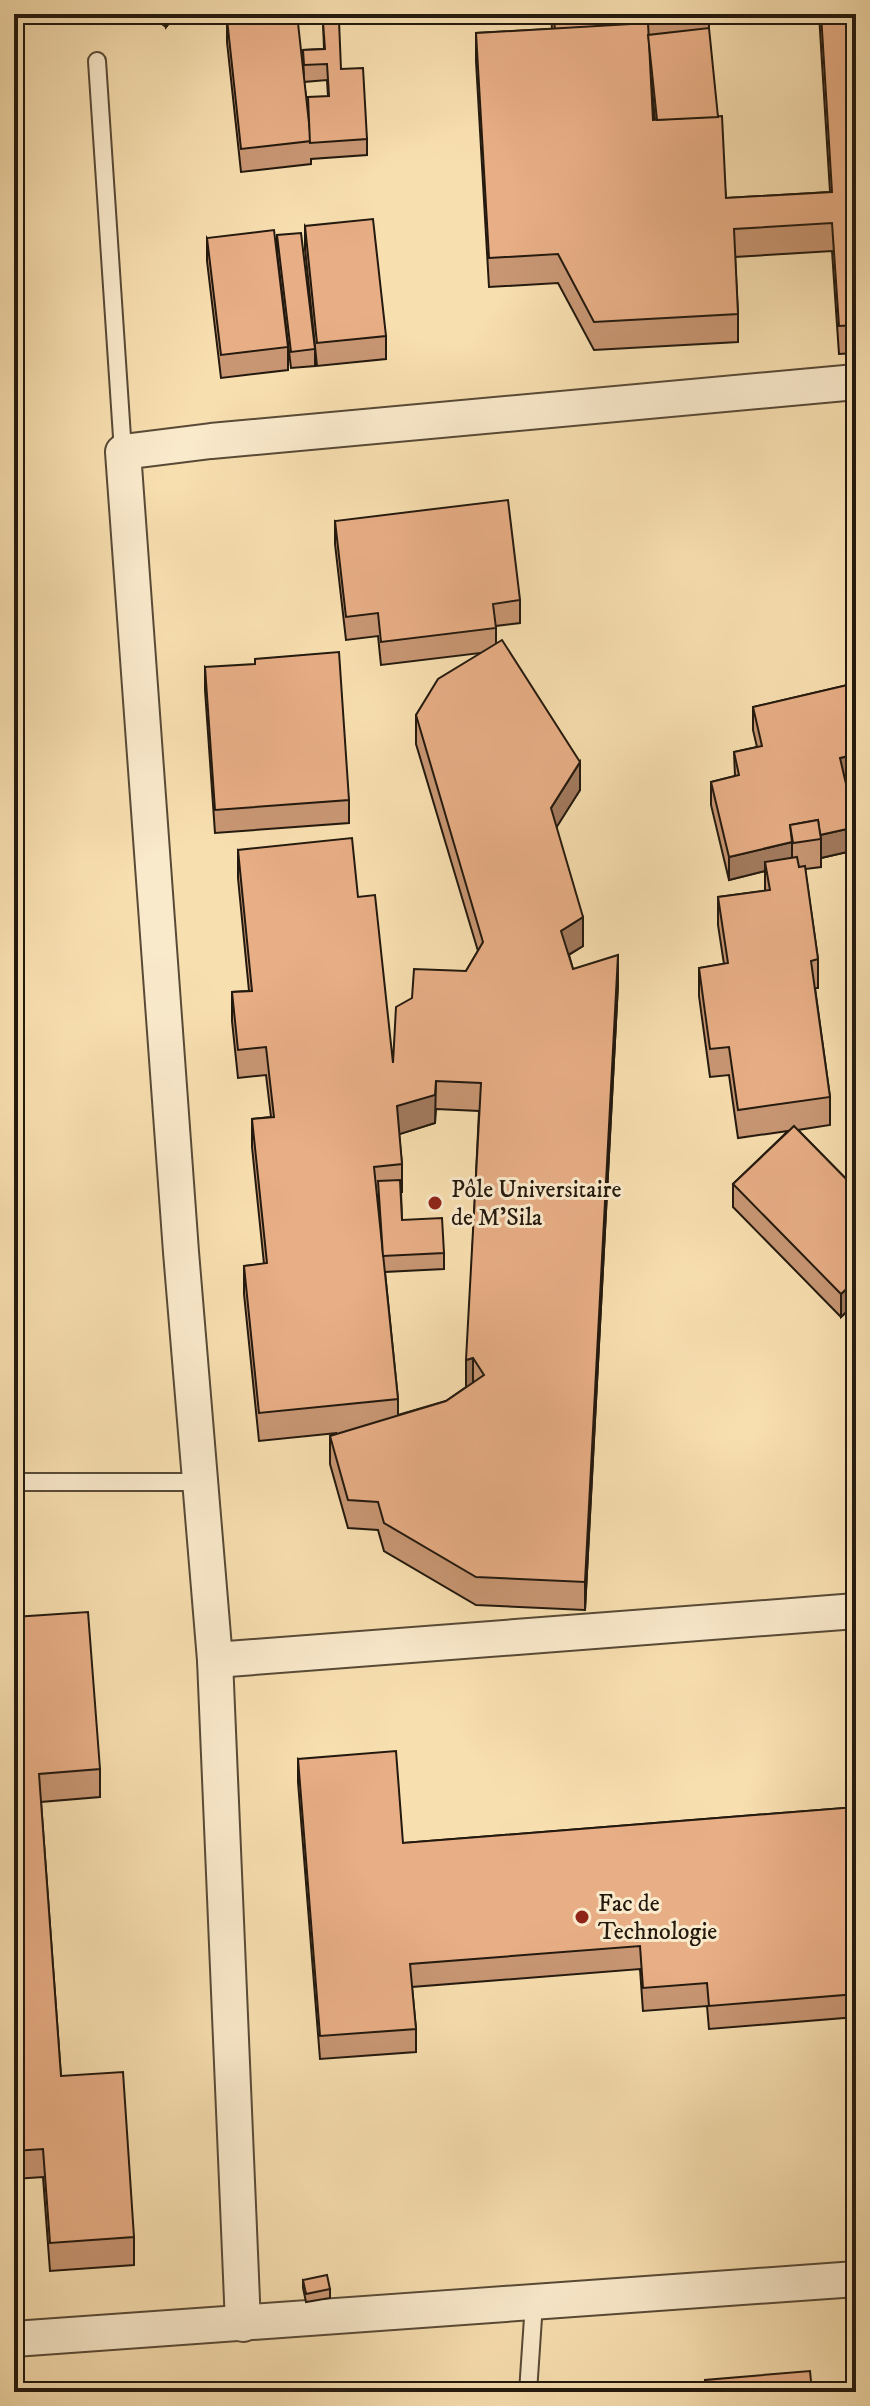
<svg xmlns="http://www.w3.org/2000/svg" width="870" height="2406" font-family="'IM FELL DW Pica',serif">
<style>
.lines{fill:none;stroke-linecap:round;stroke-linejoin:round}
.service-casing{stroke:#584a36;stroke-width:20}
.minor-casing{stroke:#584a36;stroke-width:38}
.service{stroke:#faeacc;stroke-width:16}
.minor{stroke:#faeacc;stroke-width:34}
.wall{fill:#c89673;stroke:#23190e;stroke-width:2;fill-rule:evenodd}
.shaded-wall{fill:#a27a5e;stroke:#23190e;stroke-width:2}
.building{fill:#e8ae86;stroke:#23190e;stroke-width:2}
.poi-dot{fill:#8f2418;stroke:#faeacc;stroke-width:3}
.labels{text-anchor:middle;stroke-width:6;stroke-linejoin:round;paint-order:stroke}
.poi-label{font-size:24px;fill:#23190e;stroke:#faeacc;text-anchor:start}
</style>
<rect width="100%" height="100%" fill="#f8dfb0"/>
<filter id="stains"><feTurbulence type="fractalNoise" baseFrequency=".0025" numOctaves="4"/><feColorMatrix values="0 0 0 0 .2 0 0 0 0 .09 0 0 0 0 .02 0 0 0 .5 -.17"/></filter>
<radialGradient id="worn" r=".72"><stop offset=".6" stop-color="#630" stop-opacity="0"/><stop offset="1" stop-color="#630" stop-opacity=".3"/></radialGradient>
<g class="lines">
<g class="service-casing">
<g id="service">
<polyline points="97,61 123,452"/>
<polyline points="14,1482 200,1482"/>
<polyline points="528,2392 534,2303"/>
</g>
</g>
<g class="minor-casing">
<g id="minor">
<polyline points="215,1660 856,1611"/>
<polyline points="243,2324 215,1660 181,1252 123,452 211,441 856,382"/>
<polyline points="14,2339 856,2279"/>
</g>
</g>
<use href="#service" class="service"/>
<use href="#minor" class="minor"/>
</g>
<g class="wall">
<polygon points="149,14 176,14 166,27"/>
<path d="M551,14H709V36L726,198L830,192L819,14H856V353L839,354L832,251L735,257L738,314V342L594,350L558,283L489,287L476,61V33L552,29ZM651,78L655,120H653Z"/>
<path d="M227,19L304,81L303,50L324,49L323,22L367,139V155L311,159V164L241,172L227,42ZM327,80L328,96L308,111L304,82Z"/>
<polygon points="305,226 386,336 386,359 317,366 305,249"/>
<polygon points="277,235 315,349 315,366 291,368 277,252"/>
<polygon points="207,238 288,347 288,370 221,378 207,261"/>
<path d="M335,521L520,600V623L496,626V644L580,790L556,827L583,946L569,955L573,969L618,984L585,1610L476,1605L384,1551L378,1530L348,1528L330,1464V1436L337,1433L259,1441L244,1294V1266L264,1264L252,1147V1119L271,1117L266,1075L238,1078L232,1021V992L249,991L238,878V850L358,897L393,1063L466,971L478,951L416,744V715L480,653L381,665L378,636L346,640L335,544ZM436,1109L479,1111L466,1387L446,1401L398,1415V1399L385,1272L444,1269V1253L402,1220L401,1192H402V1164L399,1134L435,1123ZM377,1195H378L380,1227Z"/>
<polygon points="205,667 349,800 349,823 215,833 205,690"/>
<polygon points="856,683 856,777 846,779 856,822 856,850 821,858 821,867 805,869 818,959 818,988 815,988 830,1097 830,1125 798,1130 856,1189 856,1303 841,1317 733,1207 733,1184 788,1131 738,1138 729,1075 710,1077 699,996 699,968 724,964 718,925 718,897 765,891 765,871 729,880 711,805 711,782 735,776 734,752 757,747 753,730 753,707"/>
<polygon points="14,1617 100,1769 100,1797 41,1802 61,2076 134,2237 134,2265 50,2271 43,2177 14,2179"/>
<polygon points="298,1759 403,1843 856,1807 856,2017 709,2029 707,2006 643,2011 640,1969 412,1987 416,2029 416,2052 320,2059 298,1782"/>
<polygon points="303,2280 330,2289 330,2298 306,2302 303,2288"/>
</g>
<g class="shaded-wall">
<polygon points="166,14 176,14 166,27"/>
<polygon points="856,754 856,777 840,781 840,758"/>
<polygon points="580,762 580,790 551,836 551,808"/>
<polygon points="856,827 856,850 821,858 821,839 820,835"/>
<polygon points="792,842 792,865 765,862 765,871 729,880 729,857"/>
<polygon points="583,917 583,946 561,959 561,931"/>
<polygon points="618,955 618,984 585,1610 585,1582"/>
<polygon points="436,1081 435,1123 397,1135 397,1106"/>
<polygon points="856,1280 856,1303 841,1317 841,1294"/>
<polygon points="473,1358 473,1386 466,1388 466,1360"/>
</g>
<g class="building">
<polygon points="275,14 297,14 311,141 241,149 227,19"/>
<polygon points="553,14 709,14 709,18 648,24 555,29"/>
<polygon points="821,14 856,14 856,325 839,326 832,223 734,229 738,314 594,322 558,254 489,258 476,33 648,23 653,120 722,116 726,198 832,192"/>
<polygon points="339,21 341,69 363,68 367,139 310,143 308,97 329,96 327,64 304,65 303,50 325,49 323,22"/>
<polygon points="709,28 718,117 657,120 648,35"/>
<polygon points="373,219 386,336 317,343 305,226"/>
<polygon points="274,230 288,347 221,355 207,238"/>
<polygon points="301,233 315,349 291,352 277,235"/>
<polygon points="508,500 520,600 493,604 496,628 381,642 378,613 346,617 335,521"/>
<polygon points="502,640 580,762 551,808 583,917 561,931 573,969 618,955 585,1582 476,1577 384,1523 378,1502 348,1500 330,1436 446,1401 484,1375 473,1358 466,1360 481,1083 436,1081 435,1095 397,1106 402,1164 374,1167 398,1399 259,1413 244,1266 267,1263 252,1119 274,1117 266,1047 238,1050 232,992 252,991 238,850 352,838 358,897 375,895 393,1063 396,1007 412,998 414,969 466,971 483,942 416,715 438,679"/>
<polygon points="339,652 349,800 215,810 205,667 255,664 255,659"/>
<polygon points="856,683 856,754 840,758 856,827 820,835 818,820 790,825 792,842 729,857 711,782 739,775 734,752 762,746 753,707"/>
<polygon points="818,820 821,839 793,843 790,825"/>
<polygon points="797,857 799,867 805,866 818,959 811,961 830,1097 738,1110 729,1047 710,1049 699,968 728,963 718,897 770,890 765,862"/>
<polygon points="794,1126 856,1189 856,1280 841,1294 733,1184"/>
<polygon points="400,1180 402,1220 442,1218 444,1253 383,1256 378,1181"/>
<polygon points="88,1612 100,1769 39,1774 61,2076 123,2072 134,2237 50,2243 43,2149 14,2151 14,1617"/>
<polygon points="396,1751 403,1843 856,1807 856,1994 709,2006 707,1983 643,1988 640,1946 410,1964 416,2029 320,2036 298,1759"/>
<polygon points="327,2275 330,2289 306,2294 303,2280"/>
<polygon points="810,2371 812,2392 706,2392 705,2380"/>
</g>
<g class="poi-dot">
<circle cx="435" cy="1203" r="8"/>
<circle cx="582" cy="1917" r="8"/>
</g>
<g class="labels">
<g class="poi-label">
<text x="451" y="1197">Pôle Universitaire<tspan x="451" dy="28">de M'Sila</tspan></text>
<text x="598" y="1911">Fac de<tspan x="598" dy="28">Technologie</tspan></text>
</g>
</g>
<rect width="870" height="2406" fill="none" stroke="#f8dfb0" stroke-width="48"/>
<rect x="16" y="16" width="838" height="2374" fill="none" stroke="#23190e" stroke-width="4"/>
<rect x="24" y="24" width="822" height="2358" fill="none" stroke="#23190e" stroke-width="2"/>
<rect width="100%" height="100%" filter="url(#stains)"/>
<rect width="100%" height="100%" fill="url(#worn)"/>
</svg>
